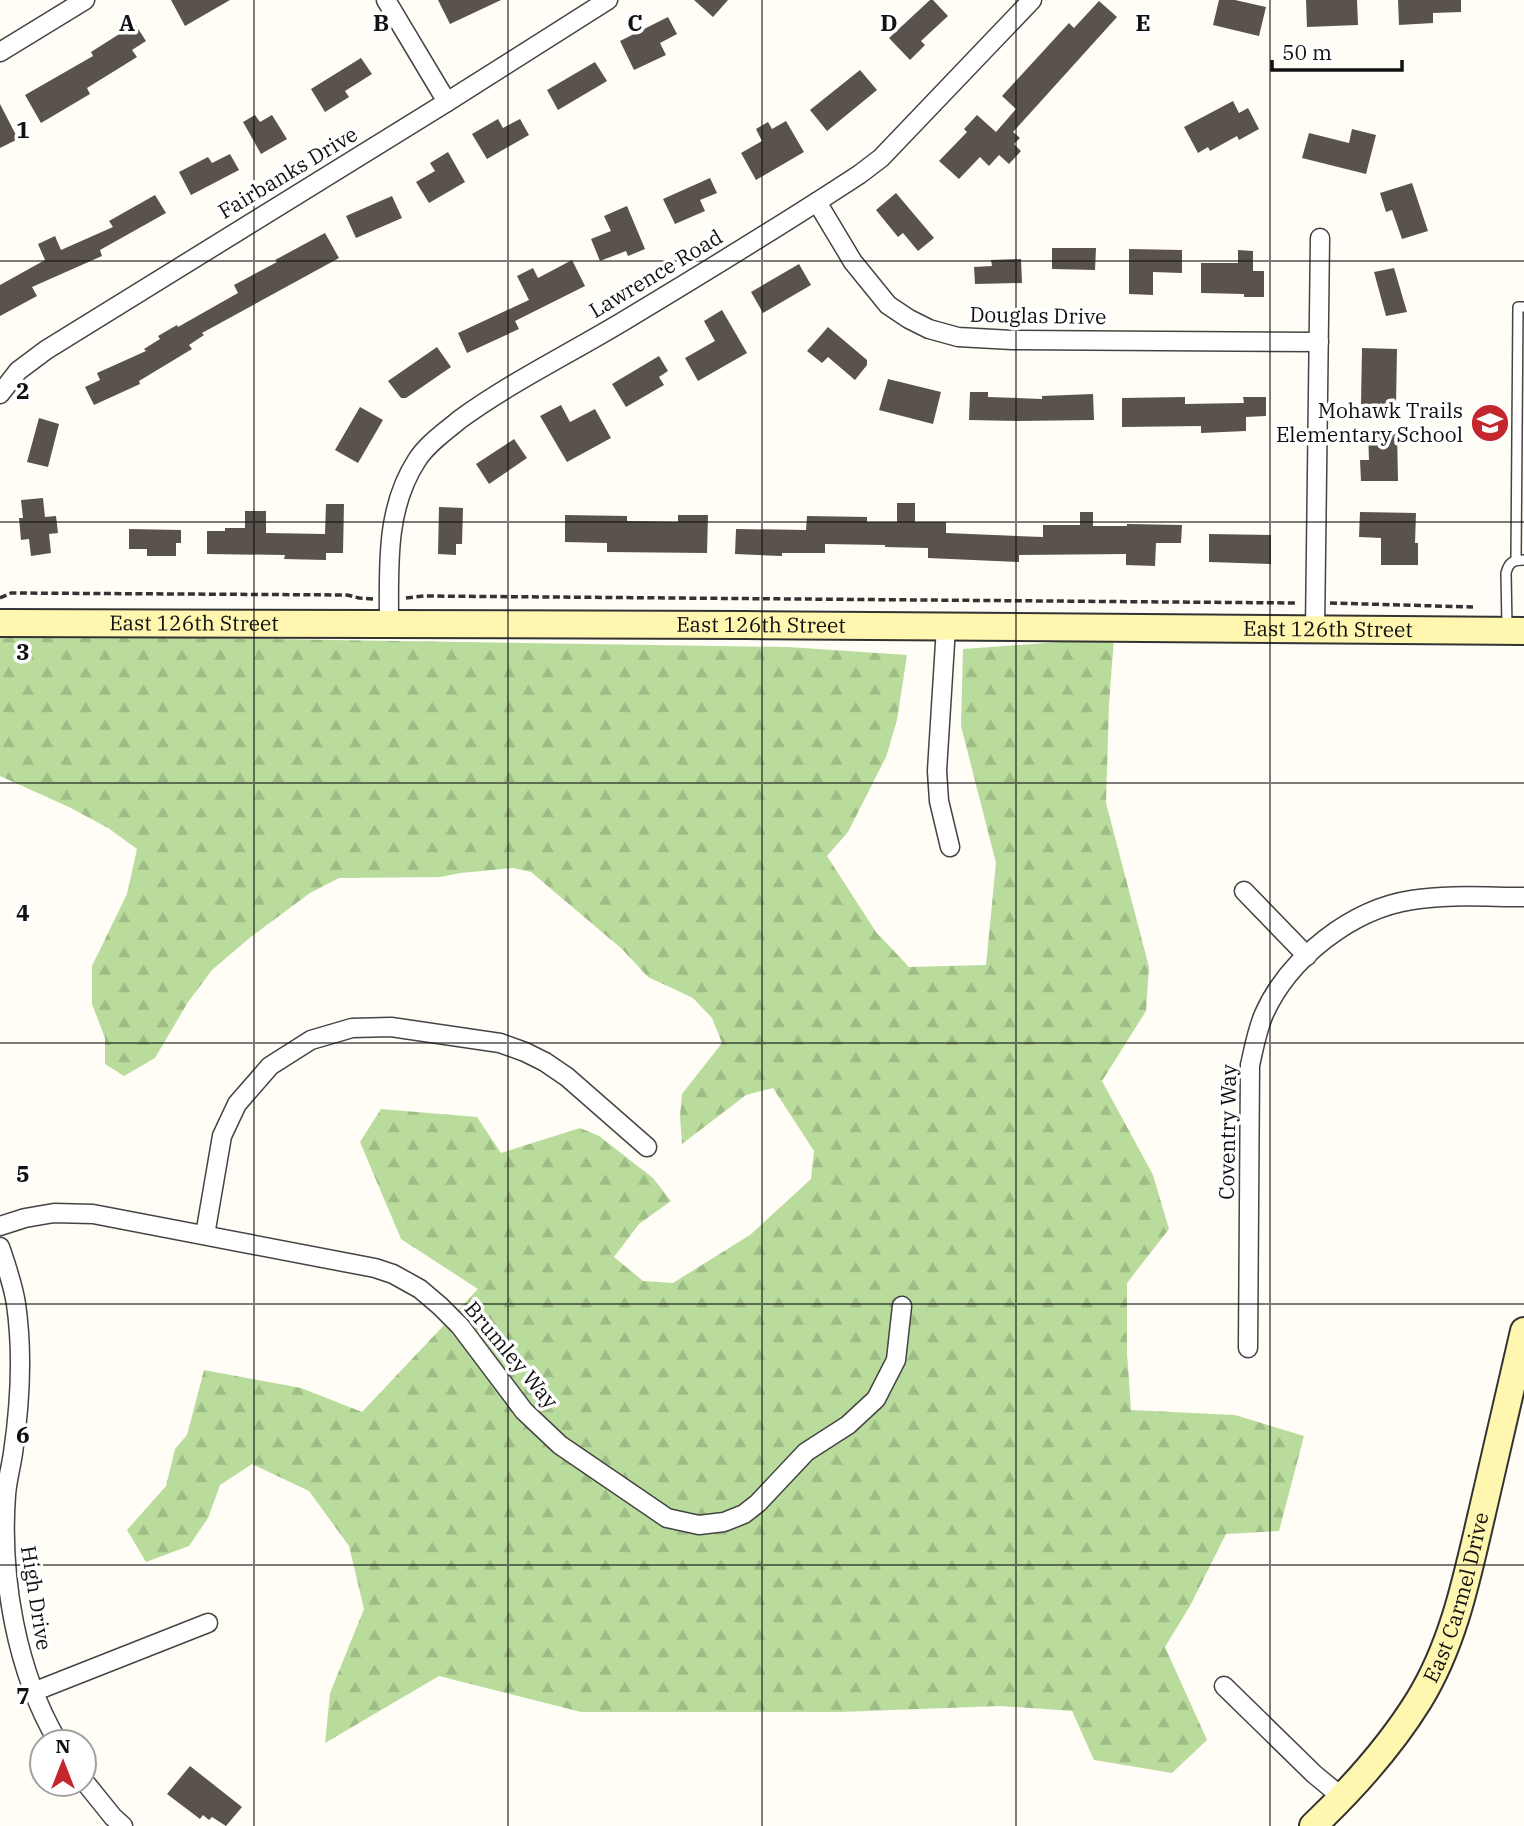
<svg xmlns="http://www.w3.org/2000/svg" width="1524" height="1826" font-family="'IBM Plex Serif',serif">
<style>
.forest{fill:url(#forest-firs)}
.building{fill:#5a524d}
.lines{fill:none;stroke-linecap:round;stroke-linejoin:round}
.lane-casing{stroke:#444;stroke-width:12}
.street-casing{stroke:#444;stroke-width:21}
.secondary-casing{stroke:#333;stroke-width:30}
.path{stroke:#333;stroke-width:3.5;stroke-dasharray:7 3.5;stroke-linecap:butt}
.lane{stroke:#fff;stroke-width:9}
.street{stroke:#fff;stroke-width:18}
.secondary{stroke:#fff6b0;stroke-width:26}
.grid{fill:none;stroke:#111;stroke-width:2;stroke-opacity:0.55}
.labels{text-anchor:middle;stroke-width:7;stroke-linejoin:round;paint-order:stroke}
.street-label{font-size:21px;fill:#111;stroke:#fff}
.poi-label{font-size:21px;fill:#111;stroke:#fff;text-anchor:end}
.grid-label{font-size:23px;text-anchor:middle;font-weight:bold;fill:#111;stroke:#fff;stroke-width:7;stroke-linejoin:round;paint-order:stroke}
</style>
<defs>
<pattern id="forest-firs" width="22" height="20" patternUnits="userSpaceOnUse" patternTransform="scale(1.75)"><rect width="22" height="20" fill="#b9dc9c"/><path d="M5 1l3.5 6h-7zM16 11l3.5 6h-7z" fill="#9ebc85"/></pattern>
</defs>
<rect width="100%" height="100%" fill="#fffdf5"/>
<polygon class="forest" points="0,635 788,647 907,655 897,720 886,757 848,832 827,856 876,932 909,967 986,965 996,863 961,726 963,649 1114,638 1109,704 1106,803 1149,967 1146,1011 1102,1081 1153,1175 1169,1229 1127,1283 1127,1353 1131,1410 1235,1415 1304,1436 1279,1531 1226,1534 1190,1606 1165,1647 1207,1740 1172,1773 1094,1760 1072,1711 1000,1706 840,1712 581,1712 439,1676 325,1743 330,1693 364,1609 349,1546 309,1491 252,1464 220,1485 208,1518 189,1546 146,1562 127,1530 166,1486 175,1449 187,1435 204,1370 301,1388 362,1412 478,1289 401,1239 360,1142 381,1109 477,1117 501,1153 580,1128 599,1136 653,1178 671,1201 639,1224 614,1257 643,1281 673,1283 750,1235 811,1179 814,1151 773,1088 746,1095 682,1144 680,1116 682,1094 722,1043 712,1018 693,998 648,977 622,949 531,872 513,868 461,873 440,877 339,878 310,893 252,936 212,970 188,1002 155,1058 124,1076 105,1064 105,1038 92,1004 92,966 127,894 137,849 108,828 69,807 0,776"/>
<g class="building">
<polygon points="171,0 230,0 185,26"/>
<polygon points="438,0 501,0 450,24"/>
<polygon points="694,0 728,0 713,17"/>
<polygon points="930,0 933,0 948,16 921,41 925,45 910,60 889,38"/>
<polygon points="1219,0 1235,0 1266,7 1259,36 1213,25"/>
<polygon points="1306,0 1357,0 1358,25 1307,27"/>
<polygon points="1398,0 1461,0 1461,12 1433,13 1433,23 1399,25"/>
<polygon points="1099,1 1117,17 1013,132 1020,138 1014,144 1021,151 1009,164 999,155 989,166 980,157 959,179 939,161 967,132 964,129 977,115 996,132 1016,109 1002,96 1069,23 1074,28"/>
<polygon points="668,17 677,34 660,43 666,55 634,70 620,41"/>
<polygon points="135,24 146,41 132,50 137,57 87,88 90,94 41,123 25,95 93,56 91,52"/>
<polygon points="361,58 372,74 345,91 349,97 325,112 311,89"/>
<polygon points="595,62 607,81 558,110 547,90"/>
<polygon points="860,70 877,90 827,131 810,110"/>
<polygon points="1233,101 1239,113 1248,108 1259,129 1239,140 1237,136 1210,151 1208,147 1198,153 1184,127"/>
<polygon points="0,104 18,139 0,148"/>
<polygon points="255,115 260,122 272,115 287,139 261,154 243,122"/>
<polygon points="498,119 503,128 520,119 529,135 487,159 472,134"/>
<polygon points="786,121 804,152 756,180 741,153 762,141 756,129 768,122 772,129"/>
<polygon points="1352,129 1376,135 1366,174 1302,158 1309,133 1349,143"/>
<polygon points="448,152 465,182 429,203 416,182 435,171 430,163"/>
<polygon points="230,154 239,170 191,195 179,172 208,157 212,163"/>
<polygon points="710,178 717,193 700,200 705,211 675,224 663,199"/>
<polygon points="1412,183 1428,231 1402,239 1392,210 1386,212 1380,193"/>
<polygon points="896,193 934,238 918,251 903,233 898,237 876,210"/>
<polygon points="155,195 166,213 100,250 102,256 32,287 37,296 0,316 0,285 45,260 38,244 55,236 61,250 113,227 109,221"/>
<polygon points="392,196 402,218 356,238 346,216"/>
<polygon points="627,206 645,249 628,256 626,251 600,261 591,239 611,231 604,216"/>
<polygon points="325,233 339,258 202,333 204,335 189,345 192,349 139,381 140,384 94,405 85,387 100,380 97,373 146,351 144,349 160,339 158,336 177,325 178,327 238,293 234,285 277,262 275,260"/>
<polygon points="1052,248 1096,248 1095,270 1052,269"/>
<polygon points="1129,249 1182,250 1182,273 1153,272 1153,295 1129,294"/>
<polygon points="1238,250 1253,251 1253,271 1264,271 1264,297 1244,297 1244,294 1201,293 1201,263 1238,263"/>
<polygon points="1021,259 1022,283 975,284 974,267 992,266 991,260"/>
<polygon points="572,260 585,286 515,321 519,329 467,353 458,333 529,300 517,276 533,268 538,278"/>
<polygon points="799,264 811,285 763,313 751,292"/>
<polygon points="1394,268 1407,312 1386,316 1374,272"/>
<polygon points="722,310 747,353 698,381 685,358 715,341 704,321"/>
<polygon points="828,327 867,360 867,365 855,380 828,357 822,363 807,351"/>
<polygon points="437,347 451,367 406,398 401,398 388,381"/>
<polygon points="1362,348 1397,349 1396,405 1361,404"/>
<polygon points="659,356 668,371 659,377 664,385 626,407 612,384"/>
<polygon points="888,379 941,392 933,424 879,410"/>
<polygon points="970,392 988,392 988,397 1042,399 1042,396 1093,394 1094,420 1017,421 969,420"/>
<polygon points="1185,397 1185,404 1244,403 1243,397 1266,397 1266,416 1246,417 1246,431 1201,433 1201,426 1122,427 1122,398"/>
<polygon points="561,405 570,422 595,409 611,438 567,462 540,416"/>
<polygon points="360,407 383,420 358,463 335,450"/>
<polygon points="39,418 59,424 48,467 27,462"/>
<polygon points="1397,430 1398,481 1361,481 1360,460 1369,460 1368,431"/>
<polygon points="514,439 527,458 489,484 476,464"/>
<polygon points="43,498 45,517 56,516 58,533 49,534 51,553 31,556 29,539 21,540 19,518 23,518 21,500"/>
<polygon points="897,503 915,503 915,522 946,522 946,533 1043,537 1043,525 1080,525 1080,512 1093,512 1093,526 1127,526 1127,524 1182,525 1181,543 1156,543 1155,566 1126,565 1126,554 1019,555 1019,562 928,558 928,548 885,547 885,545 825,544 825,553 782,553 782,556 735,554 736,529 806,530 807,516 867,517 867,522 897,522"/>
<polygon points="326,504 344,504 343,553 326,553 326,560 284,559 285,555 207,554 207,531 225,531 225,528 245,528 245,511 266,511 266,533 325,534"/>
<polygon points="439,507 463,508 462,544 456,544 456,555 438,554"/>
<polygon points="1360,512 1416,513 1415,543 1418,543 1418,565 1381,565 1381,538 1359,537"/>
<polygon points="565,515 627,516 627,521 678,522 678,515 708,515 707,553 607,552 607,543 565,542"/>
<polygon points="129,529 181,530 181,543 176,543 176,556 147,556 147,549 129,549"/>
<polygon points="1209,534 1271,535 1271,564 1209,562"/>
<polygon points="190,1766 242,1807 226,1826 212,1817 209,1820 203,1815 200,1819 167,1794"/>
</g>
<g class="lines">
<g class="lane-casing">
<g id="lane">
<polyline points="1516,560 1518,307 1524,307"/>
<path d="M1507,627L1506,573C1509,562 1513,560 1524,560"/>
</g>
</g>
<g class="street-casing">
<g id="street">
<polyline points="386,0 447,102"/>
<polyline points="0,52 85,0"/>
<polyline points="817,202 853,262 888,305 909,319 929,329 958,337 1012,340 1319,342"/>
<polyline points="0,394 18,371 46,350 447,102 608,0"/>
<path d="M389,624C389,567 385,509 417,460C427,444 445,432 459,420C511,382 571,353 627,319C705,272 784,224 860,174L881,158L1032,0"/>
<polyline points="946,627 937,771 939,801 950,847"/>
<polyline points="1315,630 1320,238"/>
<polyline points="1244,891 1307,956"/>
<polyline points="0,1226 25,1218 54,1213 93,1214 375,1268 393,1274 420,1289 440,1306 460,1326 524,1411 560,1445 667,1518 699,1525 724,1522 744,1514 758,1503 806,1452 848,1425 876,1399 896,1360 902,1306"/>
<polyline points="205,1235 222,1136 237,1104 270,1066 311,1040 352,1028 391,1027 500,1043 525,1052 545,1062 567,1077 647,1147"/>
<path d="M0,1247C6,1265 13,1284 16,1304C23,1352 20,1405 13,1453C11,1467 7,1481 6,1495C0,1577 16,1671 58,1742"/>
<path d="M1248,1348L1250,1065C1254,1048 1257,1030 1264,1014C1289,958 1352,909 1412,900C1448,894 1487,897 1524,897"/>
<polyline points="1224,1686 1314,1774 1343,1798"/>
<polyline points="33,1692 208,1623"/>
<polyline points="84,1781 113,1817 123,1826"/>
</g>
</g>
<g class="secondary-casing">
<g id="secondary">
<path id="s1" d="M0,623L744,625L1524,631"/>
<path id="s2" d="M1313,1826C1353,1788 1390,1747 1419,1700C1454,1643 1467,1577 1482,1513C1496,1452 1510,1391 1524,1331"/>
</g>
</g>
<g class="path">
<polyline points="0,598 11,593 347,595 359,598 374,599"/>
<polyline points="406,598 424,596 1298,603"/>
<polyline points="1330,603 1473,607"/>
</g>
<use href="#lane" class="lane"/>
<use href="#street" class="street"/>
<use href="#secondary" class="secondary"/>
</g>
<path class="grid" d="M254,0V1826M508,0V1826M762,0V1826M1016,0V1826M1270,0V1826M0,261H1524M0,522H1524M0,783H1524M0,1043H1524M0,1304H1524M0,1565H1524"/>
<defs>
<g id="school-disc" transform="scale(2.0125)"><circle r="9.5" fill="#c4262e" stroke="#fff"/><path d="M0-5L7-2L0 1L-7-2ZM-4 1L0 2.5L4 1V4Q0 6-4 4Z" fill="#fff"/></g>
</defs>
<g fill-rule="evenodd">
<use href="#school-disc" x="1490" y="423"/>
</g>
<g class="labels">
<g class="street-label">
<text transform="translate(288 173) rotate(-31)" y="7">Fairbanks Drive</text>
<text transform="translate(656 274) rotate(-31)" y="7">Lawrence Road</text>
<text transform="translate(1038 316) rotate(1)" y="7">Douglas Drive</text>
<text dy="7" stroke="none"><textPath href="#s1" startOffset="194">East 126th Street</textPath></text>
<text dy="7" stroke="none"><textPath href="#s1" startOffset="761">East 126th Street</textPath></text>
<text dy="7" stroke="none"><textPath href="#s1" startOffset="1328">East 126th Street</textPath></text>
<text transform="translate(1228 1132) rotate(-89)" y="7">Coventry Way</text>
<text transform="translate(511 1355) rotate(50)" y="7">Brumley Way</text>
<text dy="7" stroke="none"><textPath href="#s2" startOffset="275">East Carmel Drive</textPath></text>
<text transform="translate(36 1598) rotate(81)" y="7">High Drive</text>
</g>
<g class="poi-label">
<text x="1463" y="418">Mohawk Trails<tspan x="1463" dy="24">Elementary School</tspan></text>
</g>
</g>
<g class="grid-label">
<text x="127" y="31">A</text>
<text x="381" y="31">B</text>
<text x="635" y="31">C</text>
<text x="889" y="31">D</text>
<text x="1143" y="31">E</text>
<text x="23" y="138">1</text>
<text x="23" y="399">2</text>
<text x="23" y="660">3</text>
<text x="23" y="921">4</text>
<text x="23" y="1182">5</text>
<text x="23" y="1443">6</text>
<text x="23" y="1704">7</text>
</g>
<g transform="translate(63 1763)"><circle r="33" fill="#ffffff" stroke="#a0a0a0" stroke-width="2"/>
<path d="M0-5L12 26L0 18L-12 26Z" fill="#c4262e"/>
<text y="-10" font-size="19" font-weight="bold" text-anchor="middle" fill="#111111">N</text>
</g>
<path d="M1272 60v10h130v-10" fill="none" stroke="#111111" stroke-width="3.5"/>
<text x="1282" y="60" font-size="21" fill="#111111" stroke="#ffffff" stroke-width="5" paint-order="stroke">50 m</text>
</svg>
